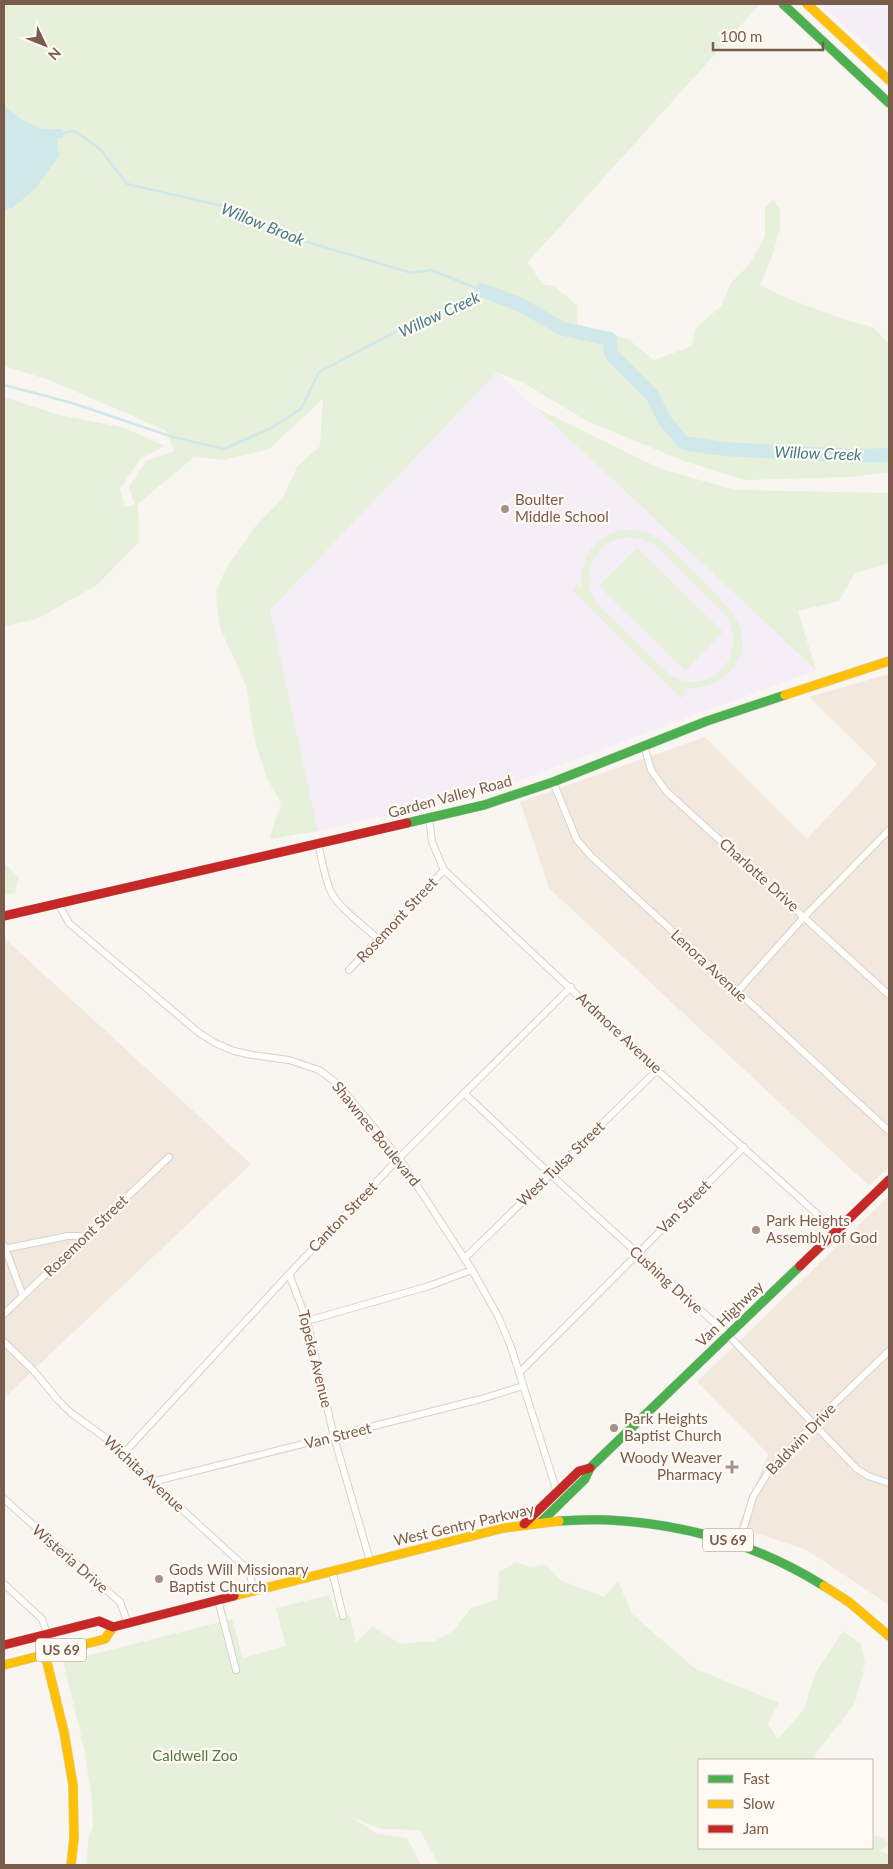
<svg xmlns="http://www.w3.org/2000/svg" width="893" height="1869" font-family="Lato,sans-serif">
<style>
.residential{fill:#f2e8de}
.education{fill:#f6eef6}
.green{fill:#e7f0db;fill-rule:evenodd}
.water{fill:#d0e8ea}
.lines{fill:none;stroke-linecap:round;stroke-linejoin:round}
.stream{stroke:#d0e8ea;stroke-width:2.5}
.river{stroke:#d0e8ea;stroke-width:14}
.street-casing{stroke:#d7d1cb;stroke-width:8}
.fast-casing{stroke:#d9d2cb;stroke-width:10}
.slow-casing{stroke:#d9d2cb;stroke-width:10}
.jam-casing{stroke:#d9d2cb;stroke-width:10}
.street{stroke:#fefefd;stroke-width:6}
.fast{stroke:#4caf50;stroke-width:9}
.slow{stroke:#ffc107;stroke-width:9}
.jam{stroke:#c62828;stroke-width:9}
.poi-dot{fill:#a69286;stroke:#fffaf3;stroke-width:2}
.labels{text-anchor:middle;stroke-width:4.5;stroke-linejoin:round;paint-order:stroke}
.shield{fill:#fffaf3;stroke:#a28b7f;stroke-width:1}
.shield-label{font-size:14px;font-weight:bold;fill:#7a5c4d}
.poi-label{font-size:15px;fill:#7a5c4d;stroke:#fffaf3;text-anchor:start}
.street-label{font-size:15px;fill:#7a5c4d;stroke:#fffaf3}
.park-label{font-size:15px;fill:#537a41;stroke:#fffaf3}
.water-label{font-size:16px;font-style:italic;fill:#437c86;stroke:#fffaf3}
</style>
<rect width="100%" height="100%" fill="#f9f5f0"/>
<g class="residential">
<polygon points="889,674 889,1167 869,1186 549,888 520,802 705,737 807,839 877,764 809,697"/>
<polygon points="4,938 251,1164 4,1398"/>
<polygon points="889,1196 889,1605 807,1550 738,1527 768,1454 697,1382"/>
</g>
<g class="education">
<polygon points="821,4 889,4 889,67"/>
<polygon points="497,372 816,670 499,788 430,806 318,831 270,610"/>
</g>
<g class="green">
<polygon points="4,4 760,4 528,262 542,284 554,286 578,306 577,324 628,339 654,360 692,346 695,329 721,306 731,283 748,266 765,237 765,208 773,200 780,209 780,229 773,254 760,285 784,297 845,320 873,327 889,344 889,472 849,477 745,480 684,461 587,421 522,382 497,372 270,610 318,831 269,839 281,803 266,776 255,742 246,685 220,628 216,593 226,568 255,527 283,498 297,467 320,446 323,399 269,449 224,460 194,457 138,504 139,542 97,585 37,619 4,626 4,397 59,415 125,428 165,446 141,458 120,489 125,507 135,505 129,487 146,461 175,451 165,430 49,380 4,366"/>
<polygon points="536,408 661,469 735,490 889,493 889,563 855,573 839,601 798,611 816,670"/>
<path d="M624,530C634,530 644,531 654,536C668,544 734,609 739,624C754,662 719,692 682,688L686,693L681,698L572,590L577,584L582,588C578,559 595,535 624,530ZM631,537L645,540L656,546L727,617C749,656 709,699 670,675L596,603C579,573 595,538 631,537Z"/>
<polygon points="637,548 723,632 685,671 599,586"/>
<polygon points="4,863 19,877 15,893 4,895"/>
<path d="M516,1562L531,1567L546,1564L560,1580L604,1597L618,1581L632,1614L694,1668L779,1703L768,1724L778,1739L804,1709L815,1674L843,1631L861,1644L865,1664L855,1703L815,1755L816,1760H699V1848H872V1835C880,1836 884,1837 888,1845L880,1850L889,1855V1865H439L420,1830L381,1829L353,1818L377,1834L407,1838L421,1865H86L89,1836L93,1828L92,1799L84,1748L63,1662L232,1619L243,1658L286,1646L276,1608L330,1595L336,1617L349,1615L356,1643L372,1626L400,1644L435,1641L453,1631L471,1608L498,1599L499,1572Z"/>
</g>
<polygon class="water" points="4,106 21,119 42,129 62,129 64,136 57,139 59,156 34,190 12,208 4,210"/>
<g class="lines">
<g class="stream">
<polyline points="61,134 72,131 78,133 100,149 127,184 227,207 290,237 412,273 431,270 481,290"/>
<polyline points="4,385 72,403 173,437 224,449 271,428 301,409 319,372 418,320 482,290"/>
</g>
<polyline class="river" points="482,290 521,305 563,329 610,339 611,354 652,395 665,421 684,443 724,449 853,456 889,455"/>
<g class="street-casing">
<g id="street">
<polyline points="644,745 651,770 666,791 889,995"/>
<polyline points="553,782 577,840 591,856 889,1131"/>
<polyline points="429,818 432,842 444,870 657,1070 836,1231"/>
<path d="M318,843C322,859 324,877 331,892C340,909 364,926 378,939"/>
<polyline points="58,903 69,923 198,1032 215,1043 234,1051 252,1055 289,1060 319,1070 334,1081 347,1095 399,1158 472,1270 498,1316 511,1347 557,1492"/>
<polyline points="349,970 444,870"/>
<polyline points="737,992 804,917 889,830"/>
<polyline points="464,1093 550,1174 728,1335 857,1469 868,1476 889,1483"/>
<polyline points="4,1245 23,1296"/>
<polyline points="4,1249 68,1236 86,1236"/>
<polyline points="465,1258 657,1070"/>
<polyline points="289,1274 307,1321 334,1437 370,1561"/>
<polyline points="4,1314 169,1157"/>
<polyline points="307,1321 429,1286 472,1270"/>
<polyline points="4,1342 33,1370 58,1400 71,1413 114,1444 152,1482 244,1566 250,1574 254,1591"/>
<polyline points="519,1373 744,1147"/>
<polyline points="124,1453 289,1274 399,1158 571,987"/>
<polyline points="152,1482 481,1399 523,1386"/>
<polyline points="4,1499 120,1602 128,1623"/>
<polyline points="739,1544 753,1497 769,1471 813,1424 889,1351"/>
<polyline points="332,1571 343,1616"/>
<polyline points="4,1584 42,1619 47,1634"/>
<polyline points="218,1600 236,1670"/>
</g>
</g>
<g class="fast-casing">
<g id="fast">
<polyline points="783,4 889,103"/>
<polyline points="407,823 484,805 553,782 707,721 785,695"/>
<path d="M559,1521C576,1520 593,1519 609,1520C685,1524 759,1545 824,1586"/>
<polyline points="541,1522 585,1479 590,1468 596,1462 800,1266"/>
</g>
</g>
<g class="slow-casing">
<g id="slow">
<polyline points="807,4 889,80"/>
<polyline points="785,695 889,661"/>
<polyline points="824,1586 849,1602 889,1636"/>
<polyline points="234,1596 504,1528 559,1521"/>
<polyline points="47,1634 45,1654 64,1732 73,1785 74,1838 71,1865"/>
<polyline points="4,1665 105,1639 113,1627"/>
</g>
</g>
<g class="jam-casing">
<g id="jam">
<polyline points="4,916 407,823"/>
<polyline points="800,1266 889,1180"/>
<polyline points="524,1524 579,1471 590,1468"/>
<polyline points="4,1645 99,1621 113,1627 234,1596"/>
</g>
</g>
<use href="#street" class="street"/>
<use href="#fast" class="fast"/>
<use href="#slow" class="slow"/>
<use href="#jam" class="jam"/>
</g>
<g class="poi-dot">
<circle cx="505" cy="509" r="5"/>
<circle cx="756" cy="1230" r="5"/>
<circle cx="614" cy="1428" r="5"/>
<path d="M729.5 1459.5h5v5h5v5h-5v5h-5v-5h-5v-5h5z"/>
<circle cx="159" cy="1579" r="5"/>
</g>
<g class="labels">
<g class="shield">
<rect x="703" y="1528.5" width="50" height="23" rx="4"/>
<rect x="36" y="1638.5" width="50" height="23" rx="4"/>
</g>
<g class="shield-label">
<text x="728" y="1545">US 69</text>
<text x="61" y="1655">US 69</text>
</g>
<g class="poi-label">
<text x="515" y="505">Boulter<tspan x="515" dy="17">Middle School</tspan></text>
<text x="766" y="1226">Park Heights<tspan x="766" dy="17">Assembly of God</tspan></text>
<text x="624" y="1424">Park Heights<tspan x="624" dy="17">Baptist Church</tspan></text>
<text x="722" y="1463" text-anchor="end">Woody Weaver<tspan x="722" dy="17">Pharmacy</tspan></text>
<text x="169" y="1575">Gods Will Missionary<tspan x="169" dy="17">Baptist Church</tspan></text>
</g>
<g class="street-label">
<text transform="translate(450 797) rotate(-15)" y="5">Garden Valley Road</text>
<text transform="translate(759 875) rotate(42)" y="5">Charlotte Drive</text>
<text transform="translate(397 920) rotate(-47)" y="5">Rosemont Street</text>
<text transform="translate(709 966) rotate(43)" y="5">Lenora Avenue</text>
<text transform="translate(619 1033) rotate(43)" y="5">Ardmore Avenue</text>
<text transform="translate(376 1134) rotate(51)" y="5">Shawnee Boulevard</text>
<text transform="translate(561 1164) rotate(-44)" y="5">West Tulsa Street</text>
<text transform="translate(684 1207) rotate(-45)" y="5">Van Street</text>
<text transform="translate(343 1217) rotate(-46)" y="5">Canton Street</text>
<text transform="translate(86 1236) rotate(-44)" y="5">Rosemont Street</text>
<text transform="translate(666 1280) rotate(42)" y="5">Cushing Drive</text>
<text transform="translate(730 1314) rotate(-44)" y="5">Van Highway</text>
<text transform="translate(315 1359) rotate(76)" y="5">Topeka Avenue</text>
<text transform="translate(338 1436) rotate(-14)" y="5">Van Street</text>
<text transform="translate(801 1439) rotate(-46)" y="5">Baldwin Drive</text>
<text transform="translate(144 1474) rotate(43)" y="5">Wichita Avenue</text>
<text transform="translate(464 1525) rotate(-13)" y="5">West Gentry Parkway</text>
<text transform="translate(70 1559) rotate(41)" y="5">Wisteria Drive</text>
</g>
<g class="park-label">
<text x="195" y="1761">Caldwell Zoo</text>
</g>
<g class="water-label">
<text transform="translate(263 224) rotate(22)" y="6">Willow Brook</text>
<text transform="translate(439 314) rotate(-25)" y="6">Willow Creek</text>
<text transform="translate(818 453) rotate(2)" y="6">Willow Creek</text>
</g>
</g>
<rect width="893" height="1869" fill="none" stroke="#7a5c4d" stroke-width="10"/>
<rect x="698" y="1759" width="175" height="90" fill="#fffaf3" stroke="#cabbb1"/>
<rect x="708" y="1775" width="25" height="8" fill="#4caf50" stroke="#cabbb1"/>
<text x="743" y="1784" font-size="15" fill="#7a5c4d">Fast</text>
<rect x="708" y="1800" width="25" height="8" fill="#ffc107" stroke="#cabbb1"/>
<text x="743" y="1809" font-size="15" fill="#7a5c4d">Slow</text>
<rect x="708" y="1825" width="25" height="8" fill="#c62828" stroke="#cabbb1"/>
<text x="743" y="1834" font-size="15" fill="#7a5c4d">Jam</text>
<g transform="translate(45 45) rotate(133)" stroke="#fffaf3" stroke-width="4" paint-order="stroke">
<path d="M0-4L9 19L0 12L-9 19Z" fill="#7a5c4d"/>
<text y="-8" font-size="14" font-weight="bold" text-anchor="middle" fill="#7a5c4d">N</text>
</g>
<path d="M713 42v8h110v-8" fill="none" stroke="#7a5c4d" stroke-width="2.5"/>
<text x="720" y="42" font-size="15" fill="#7a5c4d" stroke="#fffaf3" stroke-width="4" paint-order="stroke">100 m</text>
</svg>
